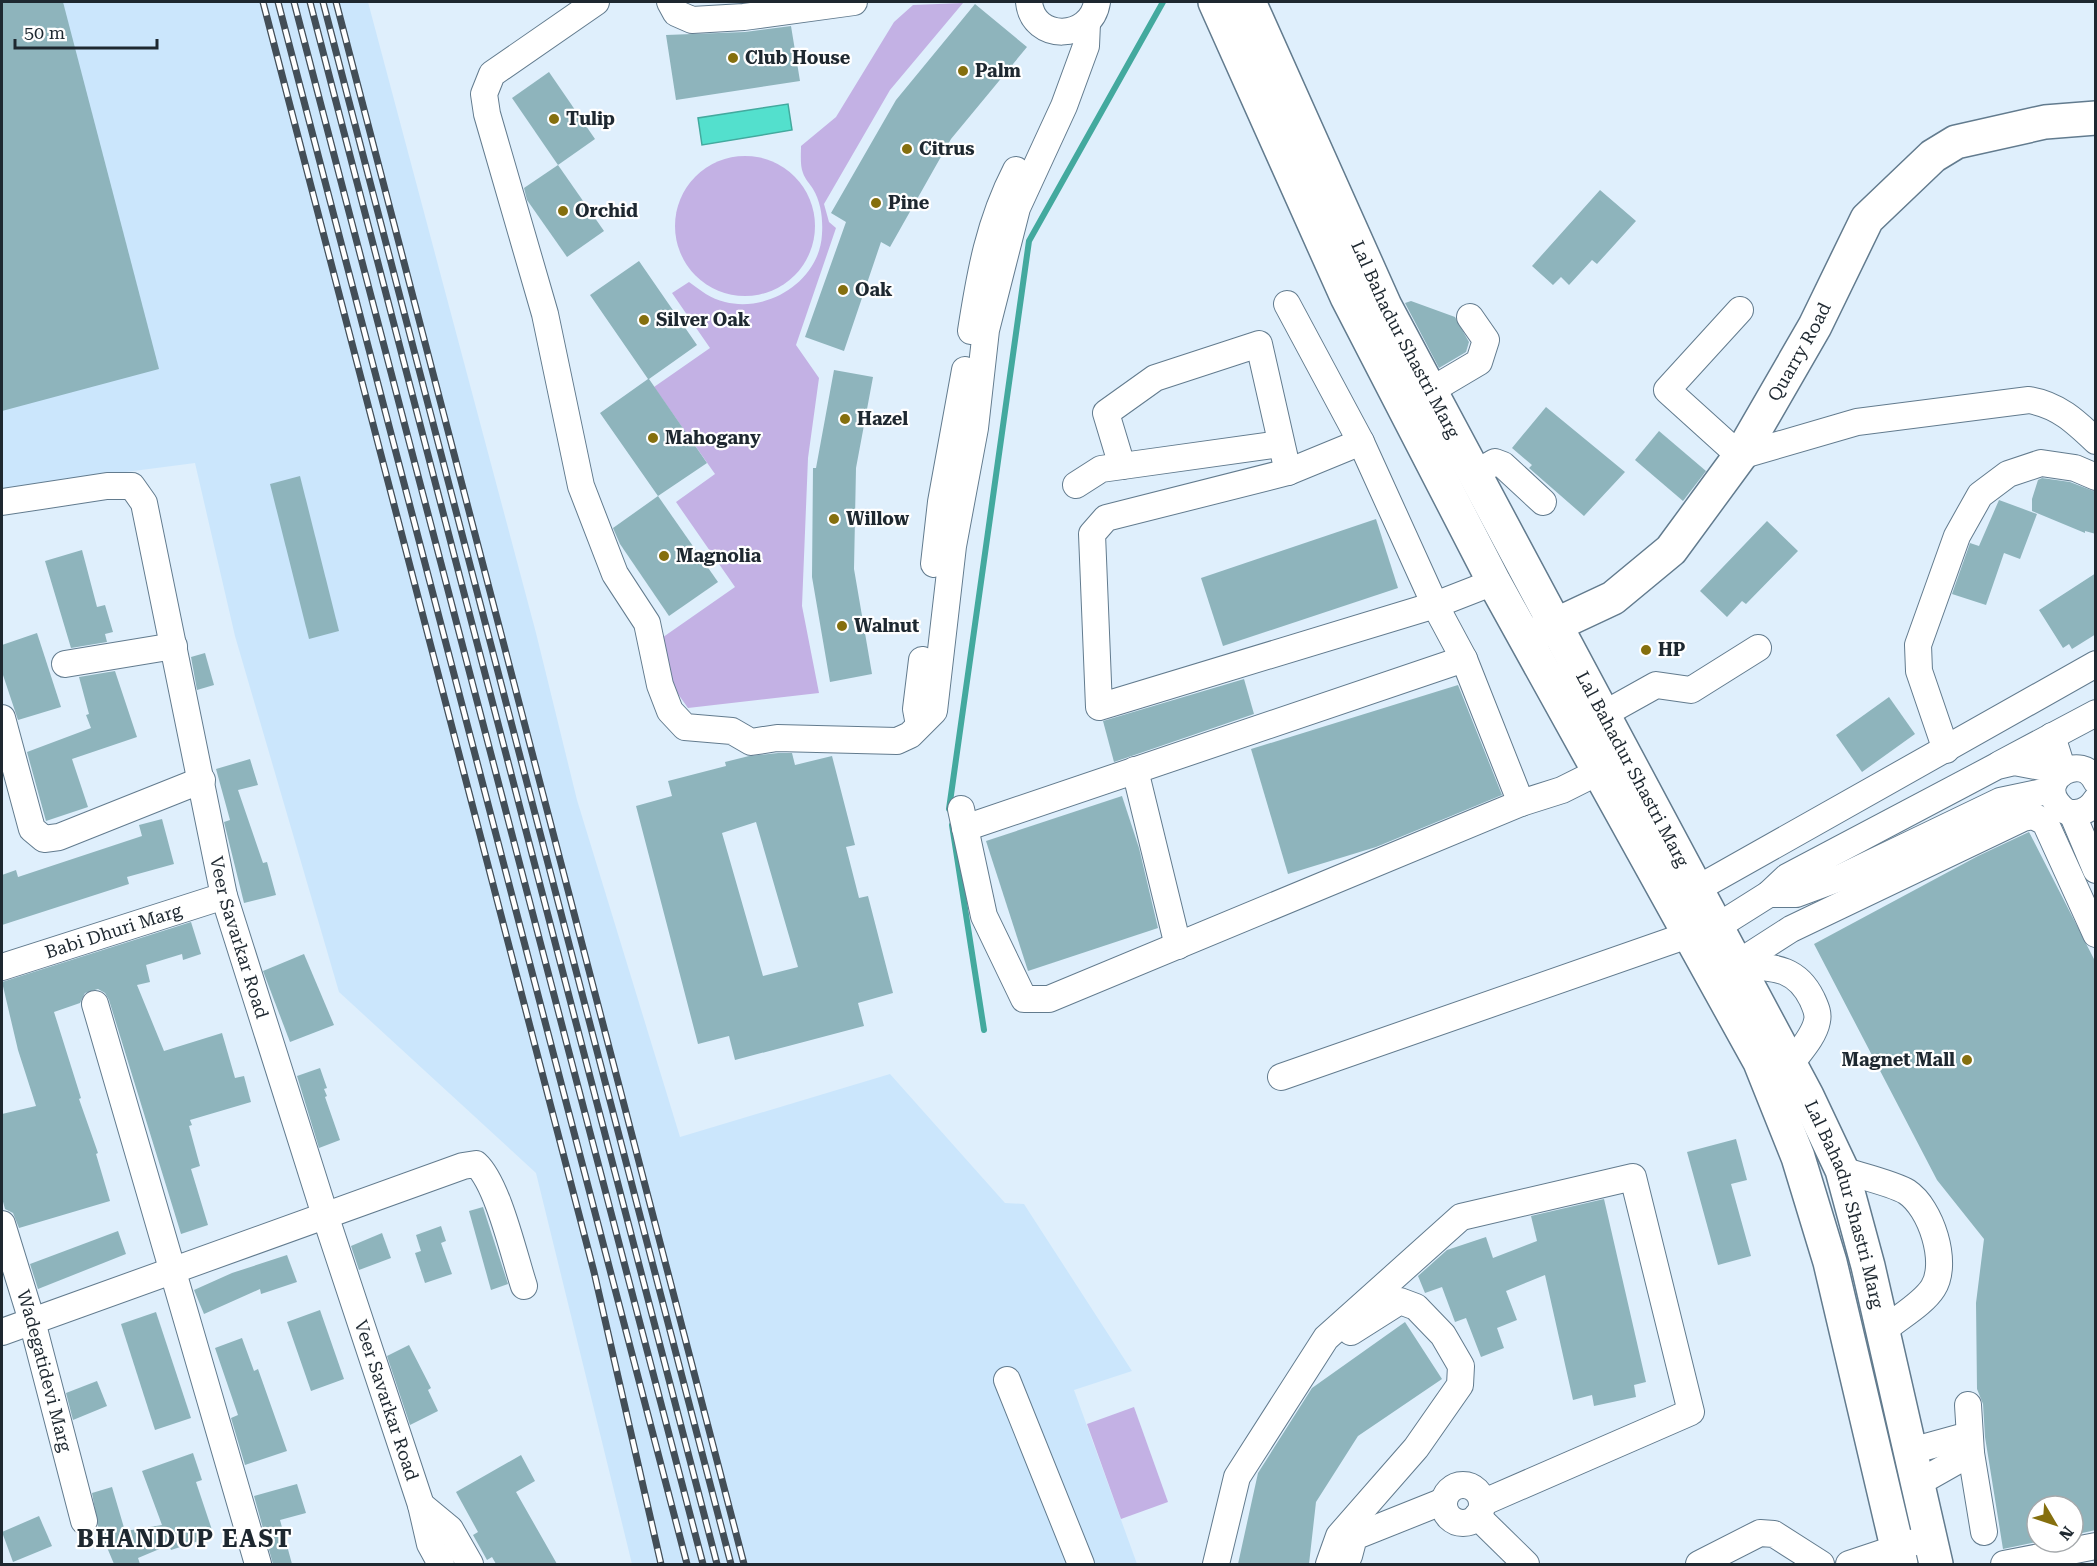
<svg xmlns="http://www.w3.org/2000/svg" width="2097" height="1566" font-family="'Roboto Serif',serif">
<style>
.built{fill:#cbe6fc}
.green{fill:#c3b1e4}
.water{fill:#53e0cd;stroke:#43a99e;stroke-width:1.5}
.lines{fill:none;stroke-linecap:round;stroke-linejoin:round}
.stream{stroke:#43a99e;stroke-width:6}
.building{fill:#8eb4bc;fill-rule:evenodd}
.minor-casing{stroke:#627b8e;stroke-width:28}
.major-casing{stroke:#627b8e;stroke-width:36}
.minor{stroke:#fff;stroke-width:26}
.major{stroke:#fff;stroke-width:33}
.rail-casing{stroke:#434e57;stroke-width:7}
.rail{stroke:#fff;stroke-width:4.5;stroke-dasharray:14;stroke-linecap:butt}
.poi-dot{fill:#856f0e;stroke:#fff;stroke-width:2}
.labels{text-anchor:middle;stroke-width:4.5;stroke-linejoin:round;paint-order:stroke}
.poi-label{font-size:18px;font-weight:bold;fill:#1e2830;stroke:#fff;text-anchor:start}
.street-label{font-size:18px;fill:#1e2830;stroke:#fff}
.district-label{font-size:24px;font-weight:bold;letter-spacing:1.5px;fill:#1e2830;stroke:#fff}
</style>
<rect width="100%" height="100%" fill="#dfeffc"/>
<polygon class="built" points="2,2 368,2 536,633 577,800 680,1137 890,1074 1005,1203 1024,1204 1132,1371 1074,1390 1137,1564 632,1564 536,1173 339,992 235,636 195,463 2,488"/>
<g class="green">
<path d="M963,3L890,90L824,204L829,222L836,228L796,345L819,378L808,458L802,606L819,693L688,708L646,649L735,587L676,502L715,474L654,387L710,348L672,293L689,282C700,290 711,299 725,302C769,313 820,280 822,234C823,219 821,202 813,189C810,184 805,179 803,173C800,166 801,154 801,146L836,117L894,22L913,5Z"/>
<circle cx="745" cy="226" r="70"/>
<polygon points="1134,1407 1168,1502 1121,1519 1087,1424"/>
</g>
<polygon class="water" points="788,104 792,130 702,145 698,118"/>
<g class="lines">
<g class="stream">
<polyline points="949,809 1029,241 1163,2"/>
<polyline points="952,825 984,1030"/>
</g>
</g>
<g class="building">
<polygon points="2,2 63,2 159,369 2,411"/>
<polygon points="975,4 1027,47 951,139 890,247 881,242 844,351 805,337 846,222 831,213 896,100"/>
<polygon points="791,26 800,81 676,100 666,35 745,32"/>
<polygon points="549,72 595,139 558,165 512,98"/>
<polygon points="558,165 604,231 567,257 527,200 524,188"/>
<polygon points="1600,190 1636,221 1597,264 1592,260 1569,285 1561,277 1553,285 1532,266"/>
<polygon points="639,261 697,345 649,379 707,463 658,496 600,413 648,379 590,295"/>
<polygon points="1411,301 1455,317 1469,342 1466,352 1439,368 1405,303"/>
<polygon points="834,370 873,377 856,468 854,569 872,674 830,682 812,577 813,468 816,468"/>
<polygon points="1546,407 1625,472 1584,516 1529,468 1532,465 1512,448"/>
<polygon points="1659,431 1706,471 1683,501 1635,460"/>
<polygon points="300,476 339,631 309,639 270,484"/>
<polygon points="2042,478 2070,482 2096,492 2096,534 2085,531 2085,533 2032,511 2032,499 2038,480"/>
<polygon points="658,496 718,582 669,616 620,544 613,528"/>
<polygon points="1999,500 2037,514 2020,559 2004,553 1986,605 1952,594 1970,543 1979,546"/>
<polygon points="1376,519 1398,588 1223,646 1201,578"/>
<polygon points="1767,521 1798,551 1746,604 1742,601 1727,617 1700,591"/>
<polygon points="82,550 97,607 105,605 113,632 105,634 107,642 71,648 45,561"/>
<polygon points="2096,573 2096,634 2072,649 2069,644 2063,648 2039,610"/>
<polygon points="37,633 61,707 18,720 2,672 2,645"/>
<polygon points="205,653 214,685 197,690 191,657"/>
<polygon points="115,671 137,737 72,759 88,807 46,821 27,752 91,728 86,715 89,714 79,677"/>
<polygon points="1244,679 1254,714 1114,762 1103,721"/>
<polygon points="1458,685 1502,795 1376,847 1288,874 1251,749"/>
<polygon points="1889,697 1915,734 1862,772 1836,735"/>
<path d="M778,753H792L795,765L832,756L855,845L846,847L859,898L868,896L893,993L858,1003L864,1026L735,1060L729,1036L698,1044L636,806L672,796L668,781L726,766L725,762L749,756ZM756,822L798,967L763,976L722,833Z"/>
<polygon points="250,759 258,785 238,790 263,863 267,862 276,895 244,903 224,822 230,820 216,769"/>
<polygon points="1122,796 1139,848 1158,928 1028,971 986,841"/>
<polygon points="162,819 174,864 127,877 129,884 2,925 2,875 16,870 18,877 142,836 139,825"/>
<polygon points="2029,832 2096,963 2096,1530 2073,1535 2073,1506 2037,1506 2037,1542 2003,1549 1985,1437 1983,1404 1977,1389 1976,1303 1984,1239 1937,1180 1814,944 1978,856"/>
<polygon points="191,922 201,954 183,960 182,954 146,965 150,982 137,985 164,1051 222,1033 235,1078 244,1076 251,1102 190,1120 192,1125 189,1126 200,1166 191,1169 208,1225 181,1234 109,1000 105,993 98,989 85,993 80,1003 54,1012 81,1098 79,1099 98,1153 96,1154 110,1201 19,1228 13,1213 5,1209 2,1198 2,1114 36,1106 18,1050 2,982"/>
<polygon points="304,954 334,1025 290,1042 263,971"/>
<polygon points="320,1068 327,1088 324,1089 327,1096 325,1097 340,1140 319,1148 297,1076"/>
<polygon points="1736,1139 1747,1180 1731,1184 1751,1256 1718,1265 1687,1152"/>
<polygon points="1604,1199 1646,1382 1634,1385 1636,1397 1594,1406 1592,1395 1573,1400 1545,1275 1506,1291 1517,1320 1497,1328 1504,1348 1481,1357 1466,1318 1455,1322 1442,1287 1425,1293 1418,1276 1447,1250 1486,1237 1493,1258 1537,1241 1531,1216"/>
<polygon points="483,1207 508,1284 491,1290 469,1211"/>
<polygon points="441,1226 446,1241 441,1243 452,1274 425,1283 415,1253 421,1251 416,1235"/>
<polygon points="118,1231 126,1254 38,1289 30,1264"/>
<polygon points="382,1233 391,1258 359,1270 351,1246"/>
<polygon points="287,1255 297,1282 261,1294 260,1289 204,1314 194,1290 232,1273"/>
<polygon points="320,1310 344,1379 311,1391 287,1322"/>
<polygon points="156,1312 191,1418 155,1430 121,1324"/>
<polygon points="1405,1322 1442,1379 1358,1436 1316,1502 1309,1564 1238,1564 1258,1473 1312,1388"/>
<polygon points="242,1338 254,1371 258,1369 287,1451 245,1465 231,1418 238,1415 215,1348"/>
<polygon points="409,1345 431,1388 428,1390 438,1411 410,1425 387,1356"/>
<polygon points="97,1381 107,1406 73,1420 66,1393"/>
<polygon points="193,1453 202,1480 196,1482 214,1536 171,1550 169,1545 138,1558 140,1564 114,1564 98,1526 92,1493 112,1487 125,1531 162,1525 142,1471"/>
<polygon points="521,1455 535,1481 516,1492 557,1564 496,1564 492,1557 487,1560 473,1535 478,1532 456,1492"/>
<polygon points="297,1484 306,1513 280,1520 292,1564 273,1564 254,1496"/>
<polygon points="39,1516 52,1546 13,1562 2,1532"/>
</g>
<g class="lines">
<g class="minor-casing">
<g id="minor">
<polyline points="596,2 492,74 484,94 487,114 545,314 581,486 615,574 647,623 660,685 670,711 685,727 732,731 751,742 777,738 897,741 910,735 934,711 953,546 975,428 986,330 1017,208 1064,106 1086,46 1087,23"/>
<polyline points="670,2 676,13 692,20 744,17 854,2"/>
<path d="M1029,2C1033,42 1091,41 1097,2"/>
<path d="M1740,310L1667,390L1740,456L1857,422L2029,400C2058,405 2075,421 2096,441"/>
<path d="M971,331C980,273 989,222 1016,170"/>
<polyline points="1430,391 1479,362 1486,340 1470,317"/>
<polyline points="1361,442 1288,472 1106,518 1092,534 1099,707 1435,605 1494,582"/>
<polyline points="1122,466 1106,413 1155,378 1259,344 1288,472"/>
<polyline points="1474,474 1495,462 1503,465 1543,502"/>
<polyline points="1076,485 1101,469 1280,444"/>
<path id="s1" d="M2,502L107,486H132L144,503L224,896L325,1215L421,1505L430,1544L441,1564"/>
<polyline points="934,564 941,502 965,370"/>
<polyline points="65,664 174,646"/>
<polyline points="1604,714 1656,685 1691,690 1758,648"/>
<polyline points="2,718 32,829 44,839 59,837 202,780"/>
<polyline points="919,725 916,709 922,660"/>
<polyline points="1946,750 1919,671 1918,645 1957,536 1980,495 2008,474 2041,463 2075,468 2096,477"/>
<polyline points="2000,764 2096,713"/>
<polyline points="1135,770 1178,946"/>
<path d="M2096,781C2082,752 2038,778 2057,803C2061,808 2066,813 2072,813C2083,814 2091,808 2096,800"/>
<polyline points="1521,803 1562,790 1598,772"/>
<polyline points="961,809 984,916 1024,999 1049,999 1521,803 1464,659 1435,605 1361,442 1287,304"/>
<polyline points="2072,813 2096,870"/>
<polyline points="965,828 1464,659"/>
<polyline points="1695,890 2096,664"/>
<polyline points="1769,894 1796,894 1842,877 2000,801 2052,790"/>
<polyline points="1715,928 1769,894 1787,877 1997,766 2014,762 2063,771 2052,736"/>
<polyline points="1735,965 1791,929 2023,818 2033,816 2045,822 2096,934"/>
<path d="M1735,965C1769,968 1795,964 1812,999C1815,1006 1819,1013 1817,1021C1814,1037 1799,1052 1790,1065"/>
<path id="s2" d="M2,967L224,896"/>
<polyline points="95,1004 258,1564"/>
<polyline points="1281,1077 1688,935"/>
<path d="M1842,1170C1857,1175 1895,1184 1907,1192C1931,1208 1949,1263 1933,1288C1923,1304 1899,1317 1884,1330"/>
<path id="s3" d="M2,1224L32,1321L84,1521"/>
<path d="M2,1332L463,1166L476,1164C498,1184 514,1256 524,1286"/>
<polyline points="1007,1380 1081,1564"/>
<polyline points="1911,1451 1969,1435"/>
<polyline points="1971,1453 1984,1532"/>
<polyline points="1918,1483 1971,1453 1968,1405"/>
<circle cx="1463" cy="1504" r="19"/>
<polyline points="421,1505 450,1529 470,1564"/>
<polyline points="1477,1516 1526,1564"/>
<polyline points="1349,1556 1354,1537 1444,1501"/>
<polyline points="1216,1564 1237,1477 1326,1338 1461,1217 1633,1177 1691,1412 1482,1503"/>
<polyline points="1329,1564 1339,1536 1416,1448 1460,1385 1461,1366 1443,1335 1416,1307 1400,1301 1351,1332"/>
<polyline points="1699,1564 1760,1533 1774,1534 1821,1564"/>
<polyline points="1849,1564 1930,1537"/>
<polyline points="2004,1564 2096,1546"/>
</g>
</g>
<g class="major-casing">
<g id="major">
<polyline points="1215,2 1347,297 1494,582 1760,1062 1798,1157 1830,1262 1901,1564"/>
<path id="s4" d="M1249,2L1385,306L1807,1096L1842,1170L1868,1266L1936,1564"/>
<path id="s5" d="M1534,635L1613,598L1671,550L1740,456L1815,326L1867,219L1933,156L1956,142L2045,122L2096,118"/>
</g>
</g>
<use href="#minor" class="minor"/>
<use href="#major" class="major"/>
<g class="rail-casing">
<g id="rail">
<polyline points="263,2 594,1272 661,1564"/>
<polyline points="278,2 687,1564"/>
<polyline points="294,2 703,1564"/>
<polyline points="310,2 717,1564"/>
<polyline points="323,2 731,1564"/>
<polyline points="336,2 744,1564"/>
</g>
</g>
<use href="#rail" class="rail"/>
</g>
<g class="poi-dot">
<circle cx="733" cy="58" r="6"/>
<circle cx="963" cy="71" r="6"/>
<circle cx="554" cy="119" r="6"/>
<circle cx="907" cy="149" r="6"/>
<circle cx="876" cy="203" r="6"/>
<circle cx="563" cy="211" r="6"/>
<circle cx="843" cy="290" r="6"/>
<circle cx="644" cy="320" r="6"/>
<circle cx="845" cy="419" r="6"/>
<circle cx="653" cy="438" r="6"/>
<circle cx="834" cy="519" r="6"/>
<circle cx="664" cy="556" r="6"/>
<circle cx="842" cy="626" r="6"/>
<circle cx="1646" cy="650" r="6"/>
<circle cx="1967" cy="1060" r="6"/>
</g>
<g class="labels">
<g class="poi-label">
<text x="745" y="64">Club House</text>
<text x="975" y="77">Palm</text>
<text x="566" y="125">Tulip</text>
<text x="919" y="155">Citrus</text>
<text x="888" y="209">Pine</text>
<text x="575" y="217">Orchid</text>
<text x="855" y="296">Oak</text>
<text x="656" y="326">Silver Oak</text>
<text x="857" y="425">Hazel</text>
<text x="665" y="444">Mahogany</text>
<text x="846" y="525">Willow</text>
<text x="676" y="562">Magnolia</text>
<text x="854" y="632">Walnut</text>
<text x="1658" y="656">HP</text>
<text x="1955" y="1066" text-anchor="end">Magnet Mall</text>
</g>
<g class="street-label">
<text dy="6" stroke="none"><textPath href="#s4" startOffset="372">Lal Bahadur Shastri Marg</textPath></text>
<text dy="6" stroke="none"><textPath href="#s5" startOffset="399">Quarry Road</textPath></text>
<text dy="6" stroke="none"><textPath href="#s4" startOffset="858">Lal Bahadur Shastri Marg</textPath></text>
<text dy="6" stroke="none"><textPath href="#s2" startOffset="117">Babi Dhuri Marg</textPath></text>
<text dy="6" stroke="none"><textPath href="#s1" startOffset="597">Veer Savarkar Road</textPath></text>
<text dy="6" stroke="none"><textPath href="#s4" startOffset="1344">Lal Bahadur Shastri Marg</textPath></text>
<text dy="6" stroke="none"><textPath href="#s3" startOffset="153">Wadegatidevi Marg</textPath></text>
<text dy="6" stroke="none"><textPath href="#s1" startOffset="1083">Veer Savarkar Road</textPath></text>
</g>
<g class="district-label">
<text x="185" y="1547">BHANDUP EAST</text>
</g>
</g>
<rect width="2097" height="1566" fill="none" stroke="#1e2830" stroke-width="6"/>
<g transform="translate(2055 1524) rotate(129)"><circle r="28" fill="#ffffff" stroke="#a5a9ac" stroke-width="1.5"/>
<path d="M0-4.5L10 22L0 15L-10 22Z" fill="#856f0e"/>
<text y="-9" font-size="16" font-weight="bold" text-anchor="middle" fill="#1e2830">N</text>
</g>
<path d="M15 39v9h142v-9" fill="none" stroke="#1e2830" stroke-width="3"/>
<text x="24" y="39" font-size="18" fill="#1e2830" stroke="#ffffff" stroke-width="4.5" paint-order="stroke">50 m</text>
</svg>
